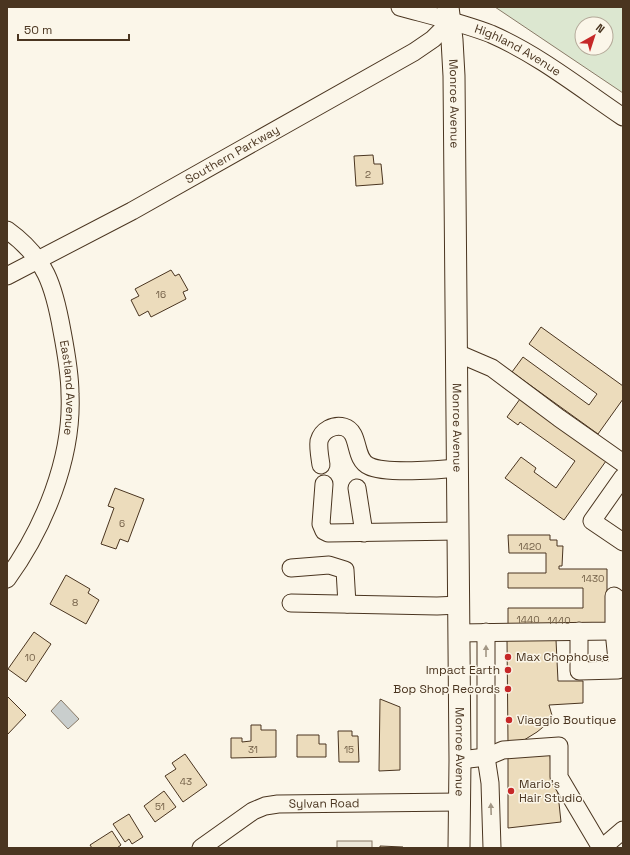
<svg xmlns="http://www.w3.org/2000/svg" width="630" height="855" font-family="'Space Grotesk',sans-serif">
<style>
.green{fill:#dce7d0;stroke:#887966;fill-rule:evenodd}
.parking{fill:#ede7d9;stroke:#887966}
.water{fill:#c9cecd;stroke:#887966}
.building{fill:#ecdcbc;stroke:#4a3520}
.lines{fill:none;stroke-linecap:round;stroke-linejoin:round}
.minor-casing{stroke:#4a3520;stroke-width:19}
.major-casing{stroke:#4a3520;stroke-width:23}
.minor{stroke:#fbf6e9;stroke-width:17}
.major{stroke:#fbf6e9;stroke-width:21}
.oneway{fill:#a29684}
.poi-dot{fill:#c62828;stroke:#fbf6e9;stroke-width:1.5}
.labels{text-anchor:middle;stroke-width:3;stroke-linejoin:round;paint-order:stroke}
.number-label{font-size:10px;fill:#725f47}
.street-label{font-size:12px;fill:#4a3520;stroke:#fbf6e9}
.poi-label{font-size:12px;fill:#4a3520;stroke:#fbf6e9;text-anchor:start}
</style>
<rect width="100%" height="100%" fill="#fbf6e9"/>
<path class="green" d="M495,7H623V93ZM582,24H606V48H582Z"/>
<rect class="parking" x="337" y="841" width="35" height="7"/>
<polygon class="water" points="61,700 79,719 68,729 51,711"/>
<g class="building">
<polygon points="373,155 374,164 381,164 383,184 356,186 354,156"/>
<polygon points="171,270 175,276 179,274 188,290 183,292 186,299 151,317 148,311 139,316 131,300 139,296 135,289"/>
<polygon points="541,327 623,386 623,399 598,434 512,372 523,357 589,405 597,394 529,344"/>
<polygon points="520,399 606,461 564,520 505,478 521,457 536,468 534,472 556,488 575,461 520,422 518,425 507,417"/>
<polygon points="115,488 144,499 128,542 120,539 116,549 101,544 114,508 108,506"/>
<polygon points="508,535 550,535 550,540 557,540 557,546 563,546 562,566 559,566 559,569 607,569 607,626 508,626 508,608 583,608 583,588 508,588 508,573 546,573 546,553 509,553"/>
<polygon points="66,575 90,589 88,593 99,600 86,624 50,604"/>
<polygon points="34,632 51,644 26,682 8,669"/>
<polygon points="507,640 556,640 558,681 583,681 583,703 549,705 553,719 537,732 516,745 508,743"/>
<polygon points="7,696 26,715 7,735"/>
<polygon points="380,699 400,707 400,770 379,771"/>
<polygon points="251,725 261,725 261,730 276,730 276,757 231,758 231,738 242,738 242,742 251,741"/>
<polygon points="338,731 352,731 352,736 358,736 359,762 339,762"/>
<polygon points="297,735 319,735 319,744 326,744 326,757 297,757"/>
<polygon points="185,754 207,785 183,802 165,776 176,769 172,763"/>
<polygon points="550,754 552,782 557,784 561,822 508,828 508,755"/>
<polygon points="164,791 176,807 155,822 144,806"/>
<polygon points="129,814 143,837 132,844 129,839 125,842 113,824"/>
<polygon points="112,831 121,845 117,848 92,848 90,845"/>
<polygon points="380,846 403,847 403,848 380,848"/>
</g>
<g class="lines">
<g class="minor-casing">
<g id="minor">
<path id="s1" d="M400,7C429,15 463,23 491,34C539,55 580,88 623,117"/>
<path id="s2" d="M7,230C46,258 54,286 62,331C66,352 70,373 70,394C73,458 44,528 7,579"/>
<path id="s3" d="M7,276L132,211L414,52L433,39L450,22"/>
<polyline points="457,353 492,368 559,418 623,463"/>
<path d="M321,465C320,458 318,448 319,441C322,430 334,424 344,427C361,432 353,459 369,466C384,474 439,470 458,468"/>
<polyline points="623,477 592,521 623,542"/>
<polyline points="324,484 321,524 324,531 328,533 458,531"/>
<polyline points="357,488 364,533"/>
<polyline points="291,568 329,565 345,570 347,604"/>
<polyline points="291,603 437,606 459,605"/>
<polyline points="579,631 579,671 618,670 614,631"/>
<polyline points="486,632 486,757 490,783 492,848"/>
<polyline points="459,633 614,631 614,596 623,603"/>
<polyline points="460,760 486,757 503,750 559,746 559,777 601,848"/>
<path id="s4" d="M201,848L253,811L265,806L278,804L459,802"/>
<polyline points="602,848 623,830"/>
</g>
</g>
<g class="major-casing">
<g id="major">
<path id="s5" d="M448,7L452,40L454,76L460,760L459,848"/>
</g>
</g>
<use href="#minor" class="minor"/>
<use href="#major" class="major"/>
</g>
<defs><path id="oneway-solid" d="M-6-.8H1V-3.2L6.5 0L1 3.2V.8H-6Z"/></defs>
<g class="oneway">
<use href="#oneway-solid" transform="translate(486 651) rotate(-90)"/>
<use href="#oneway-solid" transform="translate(491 809) rotate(-92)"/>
</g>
<g class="poi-dot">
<circle cx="508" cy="657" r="4"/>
<circle cx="508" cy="670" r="4"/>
<circle cx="508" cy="689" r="4"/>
<circle cx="509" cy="720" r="4"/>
<circle cx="511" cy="791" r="4"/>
</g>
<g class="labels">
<g class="number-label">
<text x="368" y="178">2</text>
<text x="161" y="298">16</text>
<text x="122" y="527">6</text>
<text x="530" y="550">1420</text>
<text x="593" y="582">1430</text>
<text x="75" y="606">8</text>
<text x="528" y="623">1440</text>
<text x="559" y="624">1440</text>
<text x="30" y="661">10</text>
<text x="253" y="753">31</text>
<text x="349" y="753">15</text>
<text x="186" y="785">43</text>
<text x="160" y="810">51</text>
</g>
<g class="street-label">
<text dy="4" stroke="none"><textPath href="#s1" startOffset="126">Highland Avenue</textPath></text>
<text dy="4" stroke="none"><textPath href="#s5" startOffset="97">Monroe Avenue</textPath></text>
<text dy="4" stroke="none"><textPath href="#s3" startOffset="256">Southern Parkway</textPath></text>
<text dy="4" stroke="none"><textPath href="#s2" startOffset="176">Eastland Avenue</textPath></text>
<text dy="4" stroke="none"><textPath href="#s5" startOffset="421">Monroe Avenue</textPath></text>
<text dy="4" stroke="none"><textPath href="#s5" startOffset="745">Monroe Avenue</textPath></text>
<text dy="4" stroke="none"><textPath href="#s4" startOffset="136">Sylvan Road</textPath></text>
</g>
<g class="poi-label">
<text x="516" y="661">Max Chophouse</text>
<text x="500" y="674" text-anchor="end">Impact Earth</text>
<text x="500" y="693" text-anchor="end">Bop Shop Records</text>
<text x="517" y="724">Viaggio Boutique</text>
<text x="519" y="788">Mario's<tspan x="519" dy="14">Hair Studio</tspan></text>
</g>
</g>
<rect width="630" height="855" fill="none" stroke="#4a3520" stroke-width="16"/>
<g transform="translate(594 36) rotate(39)"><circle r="19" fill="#fbf6e9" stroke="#b4a999"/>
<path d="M0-3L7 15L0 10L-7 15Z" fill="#c62828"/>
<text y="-6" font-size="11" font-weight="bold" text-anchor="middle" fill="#4a3520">N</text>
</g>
<path d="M18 34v6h111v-6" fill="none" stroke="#4a3520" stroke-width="2"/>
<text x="24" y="34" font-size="12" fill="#4a3520" stroke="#fbf6e9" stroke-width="3" paint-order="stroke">50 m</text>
</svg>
